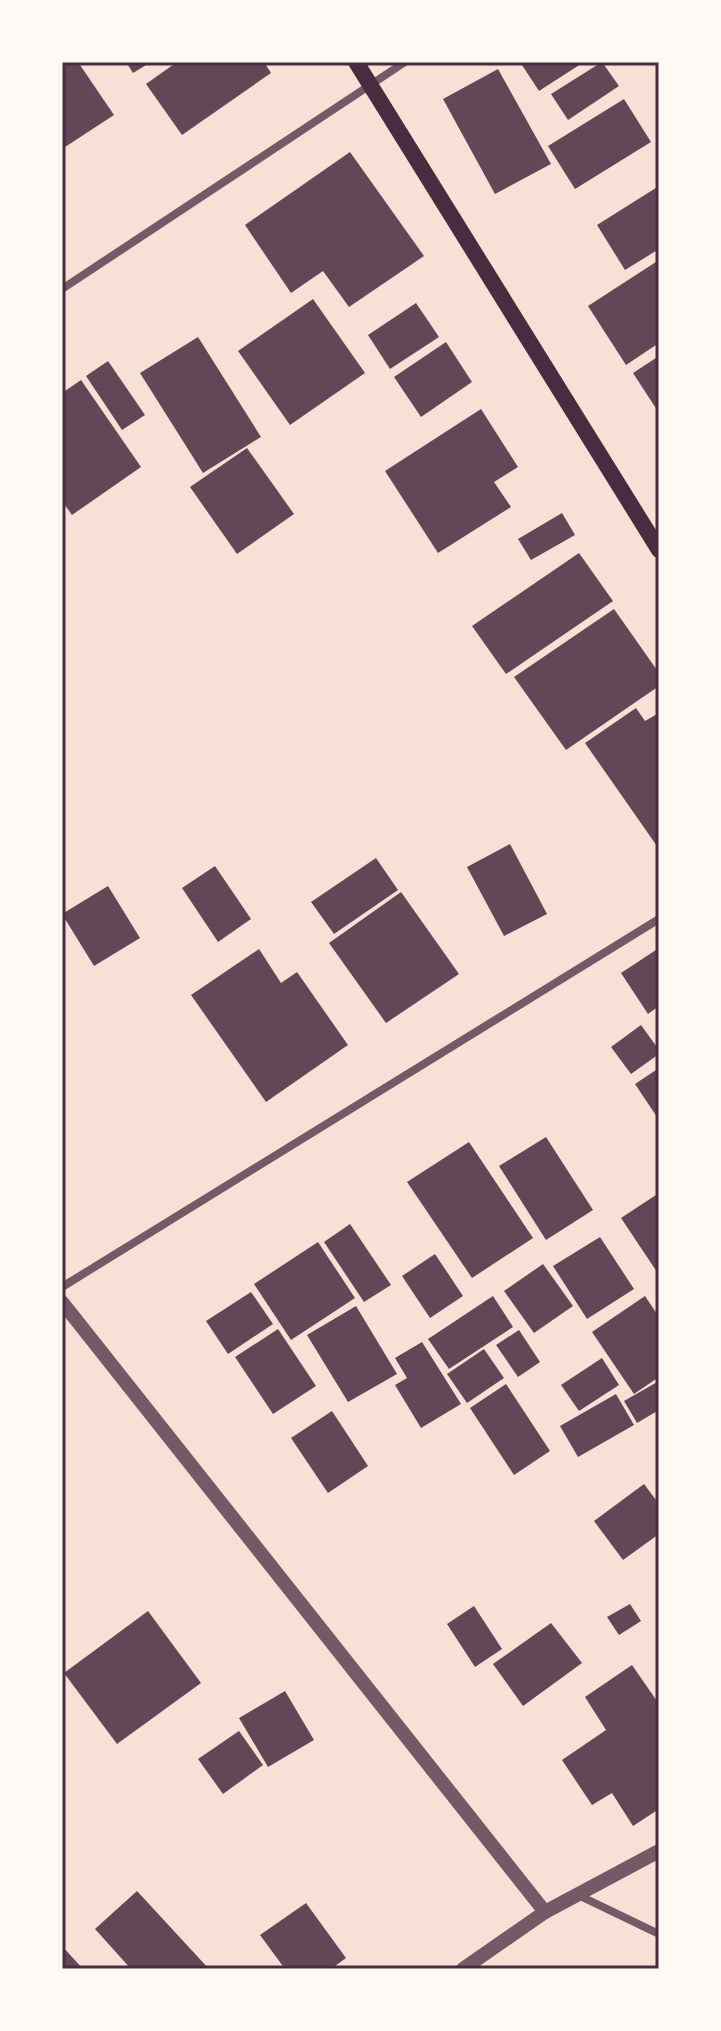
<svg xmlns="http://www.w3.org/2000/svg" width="721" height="2031" font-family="'Golos Text',sans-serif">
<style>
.building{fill:#644757}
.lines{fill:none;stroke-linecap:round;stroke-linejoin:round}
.minor{stroke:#755966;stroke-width:8}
.tertiary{stroke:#755966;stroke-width:14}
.secondary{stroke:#4a2c40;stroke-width:16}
.neatline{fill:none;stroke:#4a2c40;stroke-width:3}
</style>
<rect width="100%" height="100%" fill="#f7e1d7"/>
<g class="building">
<polygon points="68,62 78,62 114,115 62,149 62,66"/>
<polygon points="126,62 151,62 133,73"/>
<polygon points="177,62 264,62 271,73 182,135 146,84"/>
<polygon points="520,62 584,62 539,91"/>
<polygon points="602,62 619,86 568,120 551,94"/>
<polygon points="498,69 551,164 495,194 443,99"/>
<polygon points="624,99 651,142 575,189 548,146"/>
<polygon points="350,152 424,256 349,307 323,271 291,293 245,225"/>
<polygon points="659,186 659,249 625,270 597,225"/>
<polygon points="659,260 659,343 626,365 588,306"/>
<polygon points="313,299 365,373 290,425 238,351"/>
<polygon points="416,303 439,337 390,369 368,335"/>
<polygon points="198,337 261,437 203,473 140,373"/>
<polygon points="446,342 472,382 421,417 394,377"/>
<polygon points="659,356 659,413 633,373"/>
<polygon points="108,361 145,415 122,430 86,376"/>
<polygon points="81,380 141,467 72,515 62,501 62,393"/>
<polygon points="481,409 518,467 494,482 511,507 438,553 385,471"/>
<polygon points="247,448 294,514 237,554 190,487"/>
<polygon points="562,513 575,535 531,560 518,539"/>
<polygon points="579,553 613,601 506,674 472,626"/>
<polygon points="614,609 659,673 659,686 566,750 514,677"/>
<polygon points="636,708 645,721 659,713 659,849 585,743"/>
<polygon points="510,844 547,914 504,936 467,867"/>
<polygon points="376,858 398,890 334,934 311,902"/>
<polygon points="215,866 251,919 218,942 182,888"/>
<polygon points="108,886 140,938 94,966 62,914"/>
<polygon points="401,892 459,974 386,1023 329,943"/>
<polygon points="659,948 659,1006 648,1014 621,973"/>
<polygon points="259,949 281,983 297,972 348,1045 266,1102 191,995"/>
<polygon points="641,1025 659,1050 659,1054 631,1074 611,1047"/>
<polygon points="659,1068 659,1120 635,1084"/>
<polygon points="546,1137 593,1210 546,1240 499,1166"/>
<polygon points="469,1142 533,1238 472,1278 407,1182"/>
<polygon points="659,1193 659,1275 621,1218"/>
<polygon points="350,1224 391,1285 364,1302 324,1242"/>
<polygon points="600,1237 634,1289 587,1319 553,1266"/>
<polygon points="318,1242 355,1298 291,1340 254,1284"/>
<polygon points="435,1254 463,1296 430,1318 402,1276"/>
<polygon points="543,1264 573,1306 534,1333 504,1291"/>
<polygon points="251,1292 273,1324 228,1354 206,1321"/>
<polygon points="493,1296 513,1327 449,1369 428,1339"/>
<polygon points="645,1296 659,1317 659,1377 634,1394 592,1332"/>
<polygon points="356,1306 397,1374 348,1402 307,1335"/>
<polygon points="278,1329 316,1386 273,1414 235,1357"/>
<polygon points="519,1330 540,1362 518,1377 496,1345"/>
<polygon points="422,1342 461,1404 421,1428 395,1385 407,1378 395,1358"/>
<polygon points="484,1349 504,1378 467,1403 447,1374"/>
<polygon points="602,1358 619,1385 579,1411 561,1385"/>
<polygon points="659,1381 659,1410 637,1423 624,1401"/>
<polygon points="506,1384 550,1451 514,1475 470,1408"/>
<polygon points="616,1394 634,1425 578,1457 560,1426"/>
<polygon points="332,1411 368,1466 328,1493 291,1438"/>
<polygon points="644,1484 659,1504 659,1534 623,1560 594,1521"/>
<polygon points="630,1604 641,1621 619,1635 607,1617"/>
<polygon points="474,1606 502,1649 475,1667 447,1624"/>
<polygon points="148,1611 201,1683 117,1744 64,1673"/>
<polygon points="551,1623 582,1663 523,1706 493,1664"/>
<polygon points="632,1665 659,1704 659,1809 633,1826 612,1793 592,1805 562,1760 606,1730 585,1697"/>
<polygon points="285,1691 314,1740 268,1767 239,1718"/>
<polygon points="239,1731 263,1765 223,1794 198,1759"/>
<polygon points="137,1891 209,1969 131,1969 95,1929"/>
<polygon points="306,1903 346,1958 331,1969 285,1969 260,1935"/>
<polygon points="62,1946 83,1969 62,1969"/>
</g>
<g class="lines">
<g class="minor">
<polyline points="62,289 405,62"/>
<polyline points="62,1287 659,919"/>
<polyline points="578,1895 659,1934"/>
</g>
<g class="tertiary">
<polyline points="62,1302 545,1912"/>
<polyline points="463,1969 545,1912 659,1851"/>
</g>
<polyline class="secondary" points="356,62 659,550"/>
</g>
<rect width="721" height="2031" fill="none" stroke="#fffaf5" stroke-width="128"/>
<rect x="64" y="64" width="593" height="1903" class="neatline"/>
</svg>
